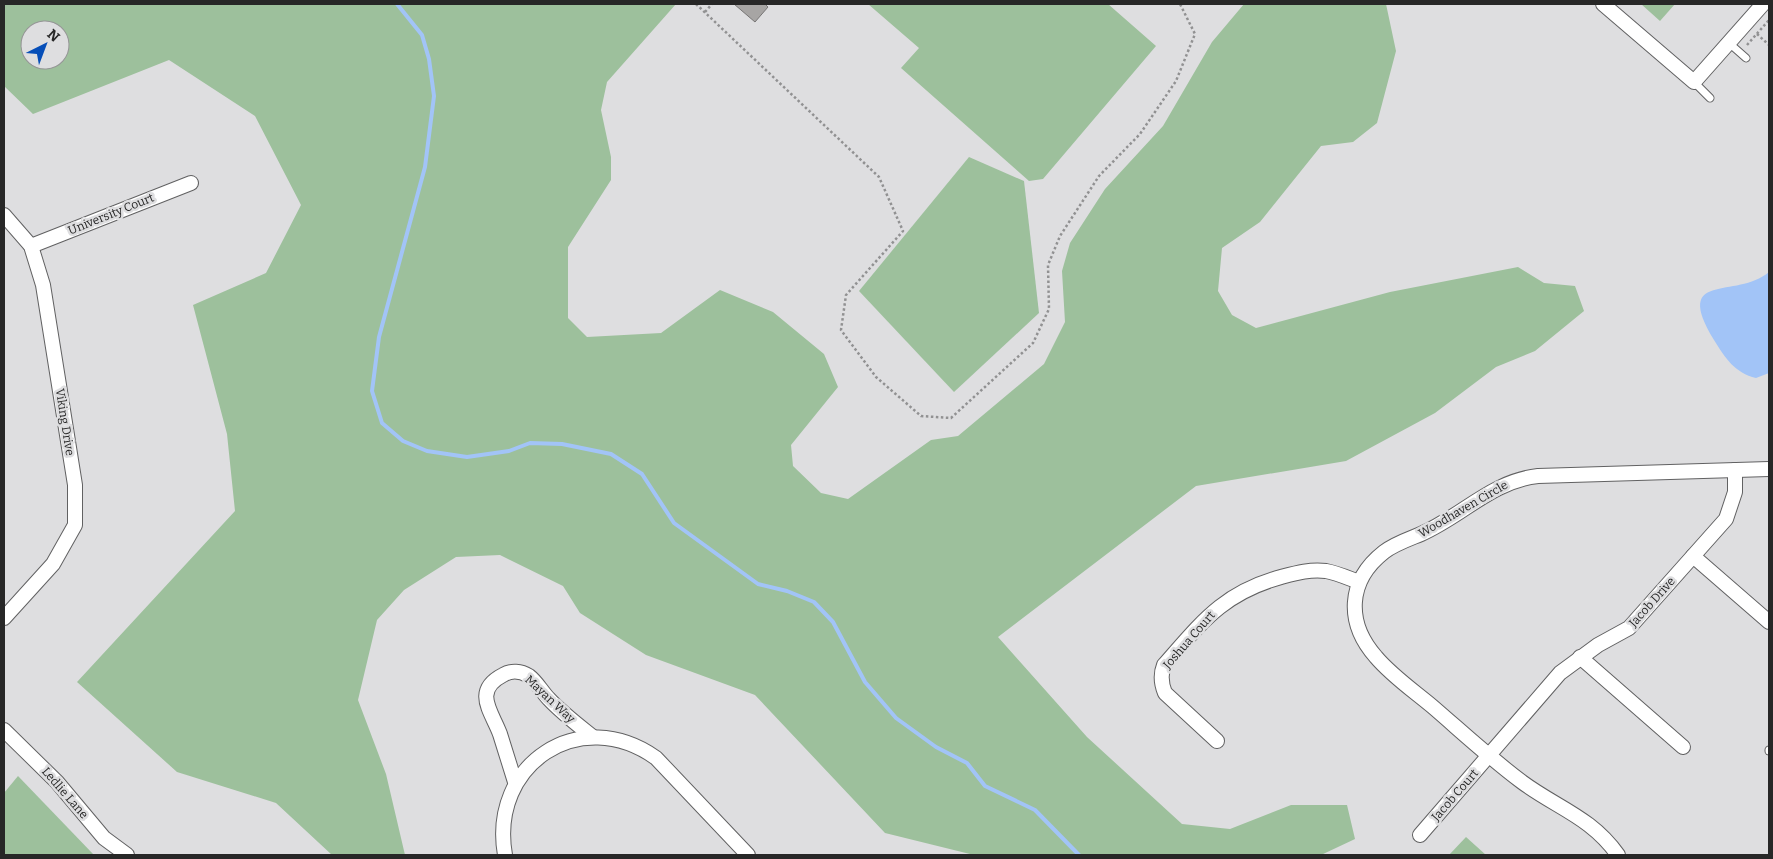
<svg xmlns="http://www.w3.org/2000/svg" width="1773" height="859" font-family="Bitter,serif">
<style>
.green{fill:#9dc09c;fill-rule:evenodd}
.water{fill:#a2c4f7}
.lines{fill:none;stroke-linecap:round;stroke-linejoin:round}
.stream{stroke:#a2c4f7;stroke-width:4}
.building{fill:#a7a5a4;stroke:#777575}
.service-casing{stroke:#616162;stroke-width:9}
.minor-casing{stroke:#616162;stroke-width:16}
.path{stroke:#919192;stroke-width:2.5;stroke-dasharray:2.5 2.5;stroke-linecap:butt}
.service{stroke:#fff;stroke-width:7}
.minor{stroke:#fff;stroke-width:14}
.labels{text-anchor:middle;stroke-width:5;stroke-linejoin:round;paint-order:stroke}
.street-label{font-size:12px;fill:#272727;stroke:#dedee0}
</style>
<rect width="100%" height="100%" fill="#dedee0"/>
<g class="green">
<path d="M4,4H676L607,82L601,110L611,157V180L568,247V318L587,337L661,333L720,290L773,312L824,354L838,387L791,445L793,466L821,493L848,499L931,440L958,436L1044,364L1065,322L1062,271L1070,243L1105,189L1163,126L1212,42L1244,4H1386L1396,51L1377,123L1353,142L1321,146L1260,222L1222,248L1218,291L1232,315L1256,328L1390,292L1518,267L1544,283L1575,286L1584,311L1535,351L1496,367L1435,413L1346,461L1196,486L998,637L1087,737L1182,824L1230,829L1291,805H1347L1355,839L1321,855H974L885,833L755,695L646,655L580,613L563,586L500,555L456,557L404,590L377,620L358,700L386,774L405,855H332L276,803L177,772L77,682L235,511L227,434L193,305L266,273L301,205L255,116L169,60L33,114L4,86ZM30,30H60V60H30Z"/>
<polygon points="868,4 1108,4 1156,46 1043,179 1029,181 901,68 919,48"/>
<polygon points="1641,4 1675,4 1660,21"/>
<polygon points="969,157 1024,181 1039,313 954,392 859,291"/>
<polygon points="18,776 94,855 4,855 4,793"/>
<polygon points="1466,837 1486,855 1449,855"/>
</g>
<path class="water" d="M1769,272V373L1756,378C1735,373 1725,358 1714,340C1672,270 1736,300 1769,272Z"/>
<g class="lines">
<polyline class="stream" points="397,4 422,35 429,59 434,96 425,167 379,337 372,391 382,423 403,441 427,451 467,457 509,451 530,443 562,444 611,454 642,474 674,523 758,584 787,591 814,602 833,622 865,682 896,718 936,747 967,763 985,786 1035,810 1079,855"/>
</g>
<polygon class="building" points="734,4 765,4 768,7 755,22"/>
<g class="lines">
<g class="service-casing">
<g id="service">
<polyline points="1729,43 1746,58"/>
<polyline points="1694,82 1710,98"/>
<polyline points="1769,750 1769,751"/>
</g>
</g>
<g class="minor-casing">
<g id="minor">
<polyline points="1603,4 1694,82 1763,4"/>
<polyline points="4,215 31,246 43,285 75,485 75,525 53,564 4,618"/>
<polyline points="31,246 191,183"/>
<polyline points="1693,556 1769,622"/>
<polyline points="1580,657 1683,747"/>
<polyline points="4,730 57,782 104,838 127,855"/>
<path d="M1217,741L1165,693C1161,683 1160,675 1164,665C1202,622 1223,593 1281,577C1296,573 1310,569 1326,571C1337,573 1348,578 1359,582"/>
<path d="M515,782C510,766 505,750 500,734C492,712 472,691 503,675C511,670 521,671 529,676C537,682 542,692 549,699C562,713 578,725 593,737"/>
<polyline points="1420,835 1560,673 1598,645 1629,628 1726,519 1735,492 1735,470"/>
<path d="M505,855C489,764 580,704 656,758L748,855"/>
<path d="M1618,855C1591,817 1557,808 1522,782C1491,759 1462,732 1433,707C1414,691 1392,676 1376,657C1346,623 1347,581 1384,552C1394,544 1409,539 1421,534C1462,516 1492,481 1538,476L1769,469"/>
</g>
</g>
<g class="path">
<polyline points="696,4 879,177 903,231 846,295 841,330 876,377 921,416 951,418 1033,343 1049,309 1048,265 1060,236 1099,176 1140,134 1176,81 1195,34 1180,4"/>
<polyline points="705,12 712,4"/>
<polyline points="1757,34 1769,45"/>
<polyline points="1747,45 1769,20"/>
</g>
<use href="#service" class="service"/>
<use href="#minor" class="minor"/>
</g>
<g class="labels">
<g class="street-label">
<text transform="translate(111 214) rotate(-22)" y="4">University Court</text>
<text transform="translate(65 422) rotate(81)" y="4">Viking Drive</text>
<text transform="translate(1463 509) rotate(-30)" y="4">Woodhaven Circle</text>
<text transform="translate(1652 602) rotate(-48)" y="4">Jacob Drive</text>
<text transform="translate(1189 640) rotate(-49)" y="4">Joshua Court</text>
<text transform="translate(550 699) rotate(43)" y="4">Mayan Way</text>
<text transform="translate(65 793) rotate(49)" y="4">Ledlie Lane</text>
<text transform="translate(1455 795) rotate(-49)" y="4">Jacob Court</text>
</g>
</g>
<rect width="1773" height="859" fill="none" stroke="#272727" stroke-width="10"/>
<g transform="translate(45 45) rotate(42)"><circle r="24" fill="#dedee0" stroke="#959596"/>
<path d="M0-4L9 19L0 12L-9 19Z" fill="#064eb8"/>
<text y="-8" font-size="14" font-weight="bold" text-anchor="middle" fill="#272727">N</text>
</g>
</svg>
